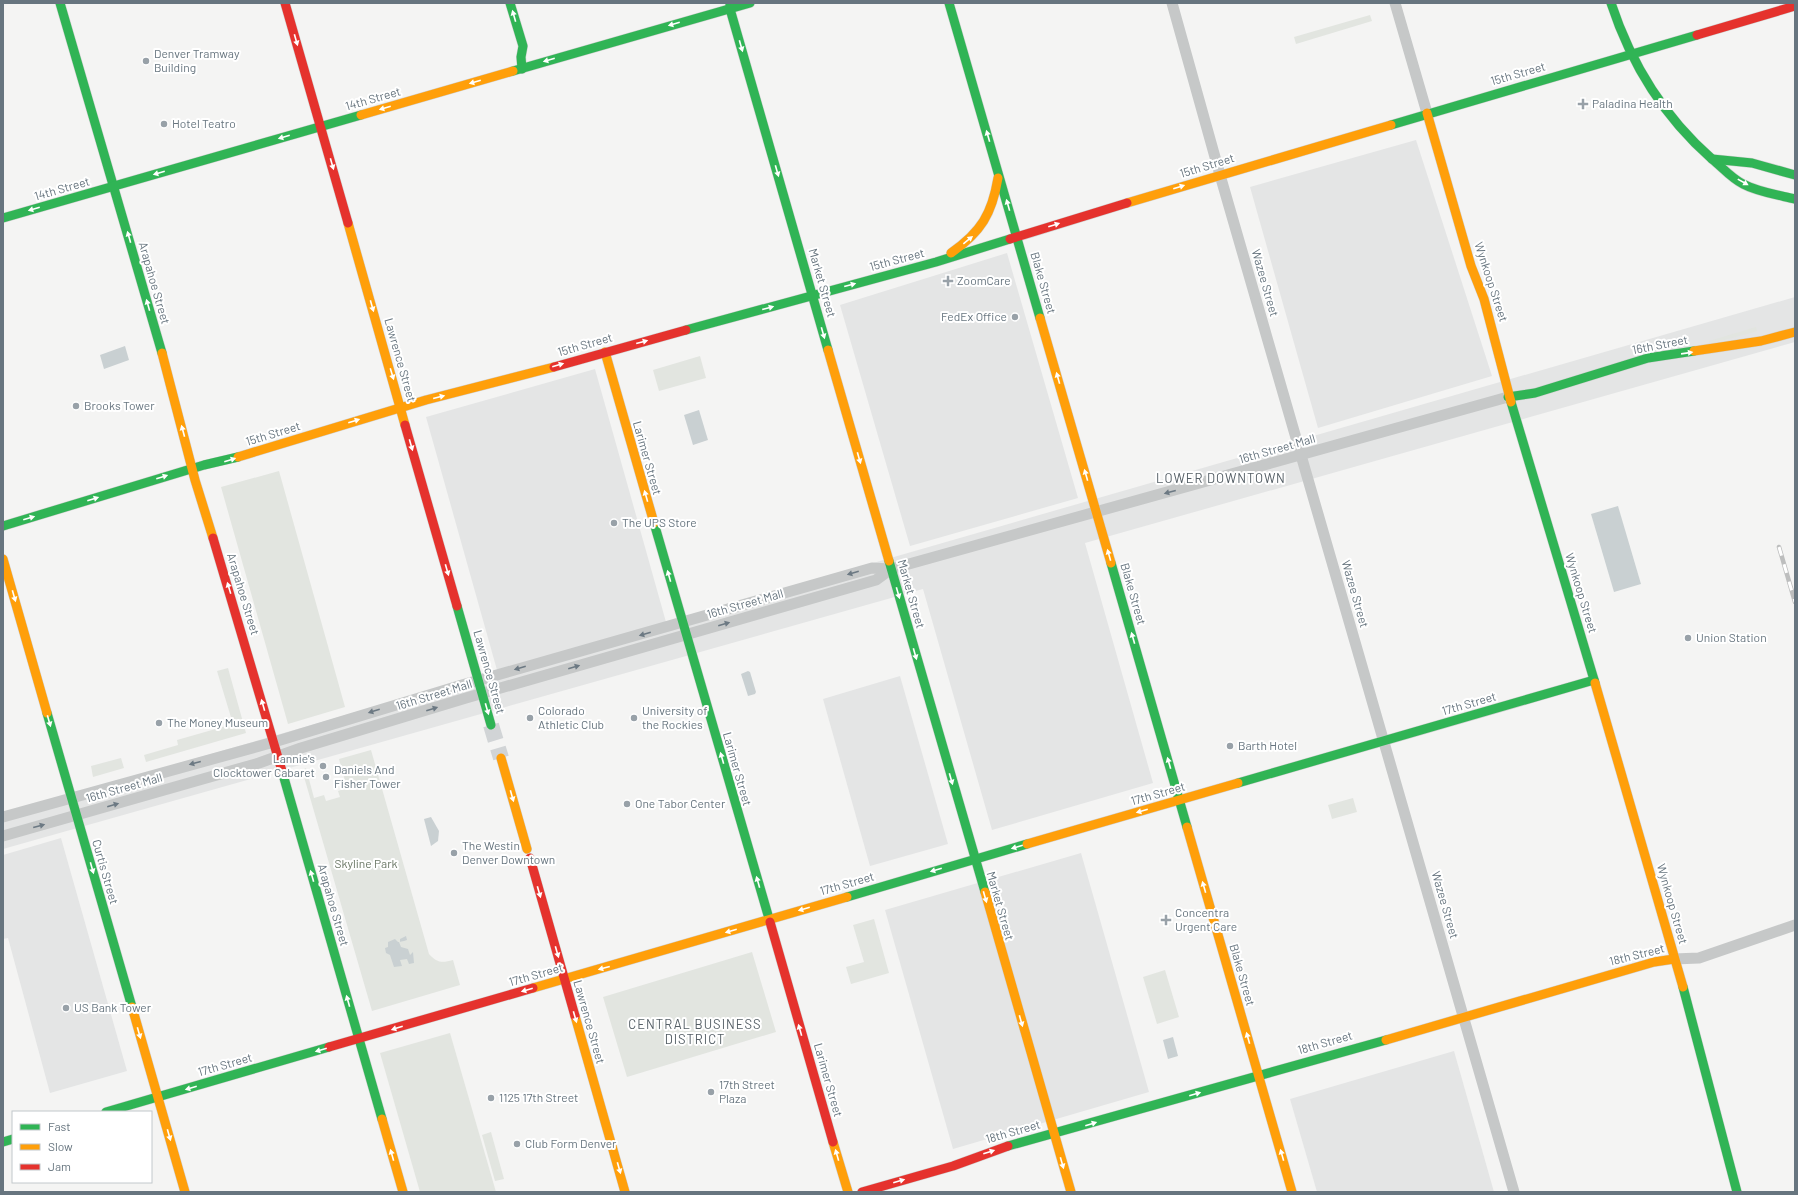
<svg xmlns="http://www.w3.org/2000/svg" width="1798" height="1195" font-family="Barlow,sans-serif">
<style>
.built{fill:#e4e5e5}
.green{fill:#e2e5e0}
.water{fill:#c9d0d2}
.lines{fill:none;stroke-linecap:round;stroke-linejoin:round}
.secondary-tunnel{stroke:#d1d4d6;stroke-width:16;stroke-dasharray:16 8;stroke-linecap:butt}
.fast-casing{stroke:#d0d0d0;stroke-width:10}
.slow-casing{stroke:#d0d0d0;stroke-width:10}
.jam-casing{stroke:#d0d0d0;stroke-width:10}
.street{stroke:#c6c8c8;stroke-width:11}
.fast{stroke:#30b455;stroke-width:9}
.slow{stroke:#ff9f0a;stroke-width:9}
.jam{stroke:#e5322d;stroke-width:9}
.rail-casing{stroke:#bdbebe;stroke-width:4.5}
.rail{stroke:#fff;stroke-width:3;stroke-dasharray:9;stroke-linecap:butt}
.oneway{fill:#fff}
.oneway2{fill:#6c7983}
.poi-dot{fill:#98a1a8;stroke:#fff;stroke-width:1.5}
.labels{text-anchor:middle;stroke-width:4;stroke-linejoin:round;paint-order:stroke}
.poi-label{font-size:12px;fill:#67757f;stroke:#fff;text-anchor:start}
.street-label{font-size:12px;fill:#67757f;stroke:#fff}
.park-label{font-size:12px;fill:#6a7765;stroke:#fff}
.neighbourhood-label{font-size:13px;letter-spacing:1px;fill:#545e65;stroke:#fff}
</style>
<rect width="100%" height="100%" fill="#f4f4f3"/>
<g class="built">
<polygon points="1416,140 1492,376 1318,428 1250,187"/>
<polygon points="1007,253 1078,498 910,546 840,305"/>
<polygon points="1795,297 1795,342 1085,543 1153,783 992,830 923,589 3,849 3,814"/>
<polygon points="595,369 666,622 497,670 426,417"/>
<polygon points="900,676 948,844 870,866 823,699"/>
<polygon points="61,838 127,1071 50,1093 8,938 3,939 3,855"/>
<polygon points="1081,853 1149,1092 953,1149 885,910"/>
<polygon points="1454,1051 1494,1192 1317,1192 1290,1099"/>
</g>
<g class="green">
<polygon points="1370,15 1372,21 1296,44 1294,37"/>
<polygon points="1756,327 1757,331 1751,333 1709,344 1709,341"/>
<polygon points="700,356 706,378 659,391 653,370"/>
<polygon points="279,471 345,707 288,724 221,487"/>
<polygon points="228,668 246,733 146,762 144,755 178,745 177,740 233,724 217,671"/>
<path d="M371,750L429,954C437,963 442,963 453,960L460,985L372,1011L302,770L306,768L314,798L324,795L326,801L340,797L338,791L347,788L339,759Z"/>
<polygon points="121,758 124,768 93,777 91,766"/>
<polygon points="1353,798 1357,812 1332,819 1328,805"/>
<polygon points="874,919 889,973 851,984 846,967 864,962 853,925"/>
<polygon points="752,952 776,1032 627,1077 603,997"/>
<polygon points="1165,970 1179,1017 1157,1024 1143,977"/>
<polygon points="450,1033 496,1192 420,1192 380,1053"/>
<polygon points="491,1132 504,1179 495,1181 482,1135"/>
</g>
<g class="water">
<polygon points="125,346 129,360 104,369 100,355"/>
<polygon points="699,410 708,440 693,445 684,415"/>
<polygon points="1618,506 1641,584 1614,592 1591,514"/>
<polygon points="748,671 750,672 756,692 755,694 748,696 741,674"/>
<polygon points="431,817 439,831 438,841 431,846 424,819"/>
<polygon points="406,936 407,940 404,941 404,943 404,941 399,942 401,947 408,949 410,955 413,952 414,963 409,964 407,959 400,960 402,966 394,967 390,955 386,953 385,948 388,947 388,942 395,939 398,942 400,942 400,939"/>
<polygon points="1173,1037 1178,1056 1168,1059 1163,1040"/>
</g>
<g class="lines">
<polyline class="secondary-tunnel" points="491,725 501,758"/>
<g class="fast-casing">
<g id="fast">
<polyline points="60,3 162,353"/>
<polyline points="510,3 523,46 521,57 522,69"/>
<polyline points="730,3 730,9 828,350"/>
<polyline points="949,3 1040,318"/>
<path d="M1611,3C1631,64 1663,116 1712,159C1722,167 1731,178 1743,184C1758,192 1778,195 1795,199"/>
<polyline points="513,71 750,3"/>
<polyline points="1391,125 1697,35"/>
<polyline points="1712,159 1752,163 1795,175"/>
<polyline points="3,218 361,115"/>
<polyline points="686,330 936,262 1010,239"/>
<polyline points="1508,397 1535,393 1648,358 1694,351"/>
<polyline points="1511,402 1595,683"/>
<polyline points="654,523 770,922"/>
<polyline points="3,526 204,465 238,457"/>
<polyline points="889,561 985,892"/>
<polyline points="1111,563 1187,827"/>
<polyline points="457,606 491,725"/>
<polyline points="47,713 132,1007"/>
<polyline points="282,771 382,1119"/>
<polyline points="1238,783 1594,680"/>
<polyline points="847,897 1027,844"/>
<polyline points="1683,987 1737,1192"/>
<polyline points="106,1112 329,1047"/>
<polyline points="3,1142 13,1139"/>
<polyline points="1008,1146 1386,1040"/>
</g>
</g>
<g class="slow-casing">
<g id="slow">
<polyline points="1427,113 1471,266 1484,299 1511,402"/>
<polyline points="361,115 513,71"/>
<polyline points="1127,203 1391,125"/>
<polyline points="348,223 405,425"/>
<path d="M951,253C981,232 992,214 998,178"/>
<polyline points="1040,318 1111,563"/>
<polyline points="828,350 889,561"/>
<polyline points="1694,351 1761,341 1795,332"/>
<polyline points="605,352 654,523"/>
<polyline points="162,353 195,480 213,538"/>
<polyline points="238,457 426,400 554,367"/>
<polyline points="3,559 47,713"/>
<polyline points="1595,683 1683,987"/>
<polyline points="501,758 527,849"/>
<polyline points="1187,827 1292,1192"/>
<polyline points="1027,844 1238,783"/>
<polyline points="985,892 1071,1192"/>
<polyline points="533,988 847,897"/>
<polyline points="132,1007 185,1192"/>
<polyline points="575,1016 625,1192"/>
<polyline points="1386,1040 1654,962 1674,959"/>
<polyline points="382,1119 403,1192"/>
<polyline points="833,1142 848,1192"/>
</g>
</g>
<g class="jam-casing">
<g id="jam">
<polyline points="285,3 348,223"/>
<polyline points="1697,35 1795,6"/>
<polyline points="1010,239 1127,203"/>
<polyline points="554,367 686,330"/>
<polyline points="405,425 457,606"/>
<polyline points="213,538 282,771"/>
<polyline points="530,858 575,1016"/>
<polyline points="770,922 833,1142"/>
<polyline points="329,1047 533,988"/>
<polyline points="862,1192 953,1166 1008,1146"/>
</g>
</g>
<g class="street">
<polyline points="1172,3 1220,175 1514,1192"/>
<polyline points="1395,3 1427,113"/>
<polyline points="3,817 274,742 462,685 872,568 891,569 1508,397"/>
<polyline points="3,836 259,763 301,748 466,698 876,580 891,569"/>
<polyline points="1674,959 1699,958 1795,925"/>
</g>
<use href="#fast" class="fast"/>
<use href="#slow" class="slow"/>
<use href="#jam" class="jam"/>
<g class="rail-casing">
<polyline id="rail" points="1779,547 1795,602"/>
</g>
<use href="#rail" class="rail"/>
</g>
<defs><path id="oneway-solid" d="M-6-.8H1V-3.2L6.5 0L1 3.2V.8H-6Z"/></defs>
<g class="oneway">
<use href="#oneway-solid" transform="translate(514 16) rotate(-106)"/>
<use href="#oneway-solid" transform="translate(674 24) rotate(164)"/>
<use href="#oneway-solid" transform="translate(296 40) rotate(74)"/>
<use href="#oneway-solid" transform="translate(741 46) rotate(74)"/>
<use href="#oneway-solid" transform="translate(549 60) rotate(164)"/>
<use href="#oneway-solid" transform="translate(475 82) rotate(164)"/>
<use href="#oneway-solid" transform="translate(385 108) rotate(164)"/>
<use href="#oneway-solid" transform="translate(988 136) rotate(-106)"/>
<use href="#oneway-solid" transform="translate(284 137) rotate(164)"/>
<use href="#oneway-solid" transform="translate(332 164) rotate(74)"/>
<use href="#oneway-solid" transform="translate(777 171) rotate(74)"/>
<use href="#oneway-solid" transform="translate(159 173) rotate(164)"/>
<use href="#oneway-solid" transform="translate(1743 182) rotate(29)"/>
<use href="#oneway-solid" transform="translate(1179 187) rotate(-17)"/>
<use href="#oneway-solid" transform="translate(1008 205) rotate(-106)"/>
<use href="#oneway-solid" transform="translate(34 209) rotate(164)"/>
<use href="#oneway-solid" transform="translate(1054 225) rotate(-17)"/>
<use href="#oneway-solid" transform="translate(129 237) rotate(-106)"/>
<use href="#oneway-solid" transform="translate(968 240) rotate(-39)"/>
<use href="#oneway-solid" transform="translate(850 285) rotate(-15)"/>
<use href="#oneway-solid" transform="translate(148 305) rotate(-106)"/>
<use href="#oneway-solid" transform="translate(372 306) rotate(74)"/>
<use href="#oneway-solid" transform="translate(768 308) rotate(-15)"/>
<use href="#oneway-solid" transform="translate(823 333) rotate(74)"/>
<use href="#oneway-solid" transform="translate(642 342) rotate(-15)"/>
<use href="#oneway-solid" transform="translate(1687 353) rotate(-8)"/>
<use href="#oneway-solid" transform="translate(558 365) rotate(-16)"/>
<use href="#oneway-solid" transform="translate(392 374) rotate(73)"/>
<use href="#oneway-solid" transform="translate(1058 378) rotate(-106)"/>
<use href="#oneway-solid" transform="translate(439 397) rotate(-14)"/>
<use href="#oneway-solid" transform="translate(354 421) rotate(-17)"/>
<use href="#oneway-solid" transform="translate(183 431) rotate(-105)"/>
<use href="#oneway-solid" transform="translate(411 445) rotate(74)"/>
<use href="#oneway-solid" transform="translate(859 458) rotate(74)"/>
<use href="#oneway-solid" transform="translate(230 460) rotate(-17)"/>
<use href="#oneway-solid" transform="translate(1086 475) rotate(-106)"/>
<use href="#oneway-solid" transform="translate(162 477) rotate(-17)"/>
<use href="#oneway-solid" transform="translate(646 496) rotate(-106)"/>
<use href="#oneway-solid" transform="translate(93 499) rotate(-18)"/>
<use href="#oneway-solid" transform="translate(29 518) rotate(-16)"/>
<use href="#oneway-solid" transform="translate(1109 555) rotate(-106)"/>
<use href="#oneway-solid" transform="translate(447 570) rotate(74)"/>
<use href="#oneway-solid" transform="translate(669 576) rotate(-106)"/>
<use href="#oneway-solid" transform="translate(229 588) rotate(-107)"/>
<use href="#oneway-solid" transform="translate(898 593) rotate(74)"/>
<use href="#oneway-solid" transform="translate(14 596) rotate(74)"/>
<use href="#oneway-solid" transform="translate(1133 638) rotate(-106)"/>
<use href="#oneway-solid" transform="translate(915 654) rotate(74)"/>
<use href="#oneway-solid" transform="translate(263 705) rotate(-106)"/>
<use href="#oneway-solid" transform="translate(487 709) rotate(74)"/>
<use href="#oneway-solid" transform="translate(49 721) rotate(74)"/>
<use href="#oneway-solid" transform="translate(722 758) rotate(-106)"/>
<use href="#oneway-solid" transform="translate(1169 763) rotate(-106)"/>
<use href="#oneway-solid" transform="translate(951 779) rotate(74)"/>
<use href="#oneway-solid" transform="translate(512 796) rotate(74)"/>
<use href="#oneway-solid" transform="translate(1142 811) rotate(164)"/>
<use href="#oneway-solid" transform="translate(1017 847) rotate(164)"/>
<use href="#oneway-solid" transform="translate(92 868) rotate(74)"/>
<use href="#oneway-solid" transform="translate(936 870) rotate(164)"/>
<use href="#oneway-solid" transform="translate(312 876) rotate(-106)"/>
<use href="#oneway-solid" transform="translate(758 882) rotate(-106)"/>
<use href="#oneway-solid" transform="translate(1204 887) rotate(-106)"/>
<use href="#oneway-solid" transform="translate(539 892) rotate(74)"/>
<use href="#oneway-solid" transform="translate(985 897) rotate(74)"/>
<use href="#oneway-solid" transform="translate(804 909) rotate(164)"/>
<use href="#oneway-solid" transform="translate(731 931) rotate(164)"/>
<use href="#oneway-solid" transform="translate(557 952) rotate(74)"/>
<use href="#oneway-solid" transform="translate(604 968) rotate(165)"/>
<use href="#oneway-solid" transform="translate(527 990) rotate(164)"/>
<use href="#oneway-solid" transform="translate(348 1001) rotate(-106)"/>
<use href="#oneway-solid" transform="translate(575 1017) rotate(74)"/>
<use href="#oneway-solid" transform="translate(1021 1021) rotate(74)"/>
<use href="#oneway-solid" transform="translate(397 1028) rotate(163)"/>
<use href="#oneway-solid" transform="translate(800 1030) rotate(-106)"/>
<use href="#oneway-solid" transform="translate(139 1033) rotate(74)"/>
<use href="#oneway-solid" transform="translate(1248 1038) rotate(-106)"/>
<use href="#oneway-solid" transform="translate(321 1050) rotate(164)"/>
<use href="#oneway-solid" transform="translate(191 1088) rotate(164)"/>
<use href="#oneway-solid" transform="translate(1195 1094) rotate(-16)"/>
<use href="#oneway-solid" transform="translate(1091 1124) rotate(-17)"/>
<use href="#oneway-solid" transform="translate(169 1135) rotate(74)"/>
<use href="#oneway-solid" transform="translate(989 1152) rotate(-18)"/>
<use href="#oneway-solid" transform="translate(392 1155) rotate(-106)"/>
<use href="#oneway-solid" transform="translate(837 1155) rotate(-106)"/>
<use href="#oneway-solid" transform="translate(1282 1155) rotate(-106)"/>
<use href="#oneway-solid" transform="translate(1062 1163) rotate(74)"/>
<use href="#oneway-solid" transform="translate(619 1168) rotate(74)"/>
<use href="#oneway-solid" transform="translate(899 1181) rotate(-16)"/>
</g>
<g class="oneway2">
<use href="#oneway-solid" transform="translate(1170 492) rotate(165)"/>
<use href="#oneway-solid" transform="translate(853 573) rotate(164)"/>
<use href="#oneway-solid" transform="translate(724 624) rotate(-16)"/>
<use href="#oneway-solid" transform="translate(645 634) rotate(164)"/>
<use href="#oneway-solid" transform="translate(574 667) rotate(-16)"/>
<use href="#oneway-solid" transform="translate(520 668) rotate(164)"/>
<use href="#oneway-solid" transform="translate(432 709) rotate(-17)"/>
<use href="#oneway-solid" transform="translate(374 711) rotate(163)"/>
<use href="#oneway-solid" transform="translate(195 763) rotate(165)"/>
<use href="#oneway-solid" transform="translate(113 805) rotate(-16)"/>
<use href="#oneway-solid" transform="translate(39 826) rotate(-15)"/>
</g>
<g class="poi-dot">
<circle cx="146" cy="61" r="4"/>
<path d="M1581 98h4v4h4v4h-4v4h-4v-4h-4v-4h4z"/>
<circle cx="164" cy="124" r="4"/>
<path d="M946 275h4v4h4v4h-4v4h-4v-4h-4v-4h4z"/>
<circle cx="1015" cy="317" r="4"/>
<circle cx="76" cy="406" r="4"/>
<circle cx="614" cy="523" r="4"/>
<circle cx="1688" cy="638" r="4"/>
<circle cx="530" cy="718" r="4"/>
<circle cx="634" cy="718" r="4"/>
<circle cx="159" cy="723" r="4"/>
<circle cx="1230" cy="746" r="4"/>
<circle cx="323" cy="766" r="4"/>
<circle cx="326" cy="777" r="4"/>
<circle cx="627" cy="804" r="4"/>
<circle cx="454" cy="853" r="4"/>
<path d="M1164 914h4v4h4v4h-4v4h-4v-4h-4v-4h4z"/>
<circle cx="66" cy="1008" r="4"/>
<circle cx="711" cy="1092" r="4"/>
<circle cx="491" cy="1098" r="4"/>
<circle cx="517" cy="1144" r="4"/>
</g>
<g class="labels">
<g class="poi-label">
<text x="154" y="58">Denver Tramway<tspan x="154" dy="14">Building</tspan></text>
<text x="1592" y="108">Paladina Health</text>
<text x="172" y="128">Hotel Teatro</text>
<text x="957" y="285">ZoomCare</text>
<text x="1007" y="321" text-anchor="end">FedEx Office</text>
<text x="84" y="410">Brooks Tower</text>
<text x="622" y="527">The UPS Store</text>
<text x="1696" y="642">Union Station</text>
<text x="538" y="715">Colorado<tspan x="538" dy="14">Athletic Club</tspan></text>
<text x="642" y="715">University of<tspan x="642" dy="14">the Rockies</tspan></text>
<text x="167" y="727">The Money Museum</text>
<text x="1238" y="750">Barth Hotel</text>
<text x="315" y="763" text-anchor="end">Lannie's<tspan x="315" dy="14">Clocktower Cabaret</tspan></text>
<text x="334" y="774">Daniels And<tspan x="334" dy="14">Fisher Tower</tspan></text>
<text x="635" y="808">One Tabor Center</text>
<text x="462" y="850">The Westin<tspan x="462" dy="14">Denver Downtown</tspan></text>
<text x="1175" y="917">Concentra<tspan x="1175" dy="14">Urgent Care</tspan></text>
<text x="74" y="1012">US Bank Tower</text>
<text x="719" y="1089">17th Street<tspan x="719" dy="14">Plaza</tspan></text>
<text x="499" y="1102">1125 17th Street</text>
<text x="525" y="1148">Club Form Denver</text>
</g>
<g class="street-label">
<text transform="translate(1518 74) rotate(-16)" y="4">15th Street</text>
<text transform="translate(373 99) rotate(-16)" y="4">14th Street</text>
<text transform="translate(1207 166) rotate(-17)" y="4">15th Street</text>
<text transform="translate(62 189) rotate(-16)" y="4">14th Street</text>
<text transform="translate(897 260) rotate(-15)" y="4">15th Street</text>
<text transform="translate(1491 282) rotate(72)" y="4">Wynkoop Street</text>
<text transform="translate(154 283) rotate(74)" y="4">Arapahoe Street</text>
<text transform="translate(822 283) rotate(74)" y="4">Market Street</text>
<text transform="translate(1043 283) rotate(74)" y="4">Blake Street</text>
<text transform="translate(1265 283) rotate(74)" y="4">Wazee Street</text>
<text transform="translate(585 345) rotate(-16)" y="4">15th Street</text>
<text transform="translate(1660 345) rotate(-11)" y="4">16th Street</text>
<text transform="translate(400 360) rotate(74)" y="4">Lawrence Street</text>
<text transform="translate(273 434) rotate(-17)" y="4">15th Street</text>
<text transform="translate(1277 449) rotate(-16)" y="4">16th Street Mall</text>
<text transform="translate(647 458) rotate(74)" y="4">Larimer Street</text>
<text transform="translate(1581 593) rotate(73)" y="4">Wynkoop Street</text>
<text transform="translate(243 594) rotate(73)" y="4">Arapahoe Street</text>
<text transform="translate(911 594) rotate(74)" y="4">Market Street</text>
<text transform="translate(1133 594) rotate(74)" y="4">Blake Street</text>
<text transform="translate(1355 594) rotate(74)" y="4">Wazee Street</text>
<text transform="translate(745 604) rotate(-16)" y="4">16th Street Mall</text>
<text transform="translate(489 672) rotate(74)" y="4">Lawrence Street</text>
<text transform="translate(434 695) rotate(-17)" y="4">16th Street Mall</text>
<text transform="translate(1469 704) rotate(-16)" y="4">17th Street</text>
<text transform="translate(737 769) rotate(74)" y="4">Larimer Street</text>
<text transform="translate(124 788) rotate(-16)" y="4">16th Street Mall</text>
<text transform="translate(1158 794) rotate(-16)" y="4">17th Street</text>
<text transform="translate(105 872) rotate(74)" y="4">Curtis Street</text>
<text transform="translate(847 884) rotate(-16)" y="4">17th Street</text>
<text transform="translate(1672 904) rotate(74)" y="4">Wynkoop Street</text>
<text transform="translate(333 905) rotate(74)" y="4">Arapahoe Street</text>
<text transform="translate(1445 905) rotate(74)" y="4">Wazee Street</text>
<text transform="translate(1000 906) rotate(74)" y="4">Market Street</text>
<text transform="translate(1637 955) rotate(-14)" y="4">18th Street</text>
<text transform="translate(536 975) rotate(-16)" y="4">17th Street</text>
<text transform="translate(1242 975) rotate(74)" y="4">Blake Street</text>
<text transform="translate(589 1022) rotate(74)" y="4">Lawrence Street</text>
<text transform="translate(1325 1043) rotate(-16)" y="4">18th Street</text>
<text transform="translate(225 1065) rotate(-16)" y="4">17th Street</text>
<text transform="translate(828 1080) rotate(74)" y="4">Larimer Street</text>
<text transform="translate(1013 1132) rotate(-16)" y="4">18th Street</text>
</g>
<g class="park-label">
<text x="366" y="868">Skyline Park</text>
</g>
<g class="neighbourhood-label">
<text x="1221" y="483">LOWER DOWNTOWN</text>
<text x="695" y="1029">CENTRAL BUSINESS<tspan x="695" dy="15">DISTRICT</tspan></text>
</g>
</g>
<rect width="1798" height="1195" fill="none" stroke="#67757f" stroke-width="8"/>
<rect x="12" y="1111" width="140" height="72" fill="#ffffff" stroke="#c2c8cc"/>
<rect x="20" y="1124" width="20" height="6" fill="#30b455" stroke="#c2c8cc"/>
<text x="48" y="1131" font-size="12" fill="#67757f">Fast</text>
<rect x="20" y="1144" width="20" height="6" fill="#ff9f0a" stroke="#c2c8cc"/>
<text x="48" y="1151" font-size="12" fill="#67757f">Slow</text>
<rect x="20" y="1164" width="20" height="6" fill="#e5322d" stroke="#c2c8cc"/>
<text x="48" y="1171" font-size="12" fill="#67757f">Jam</text>
</svg>
